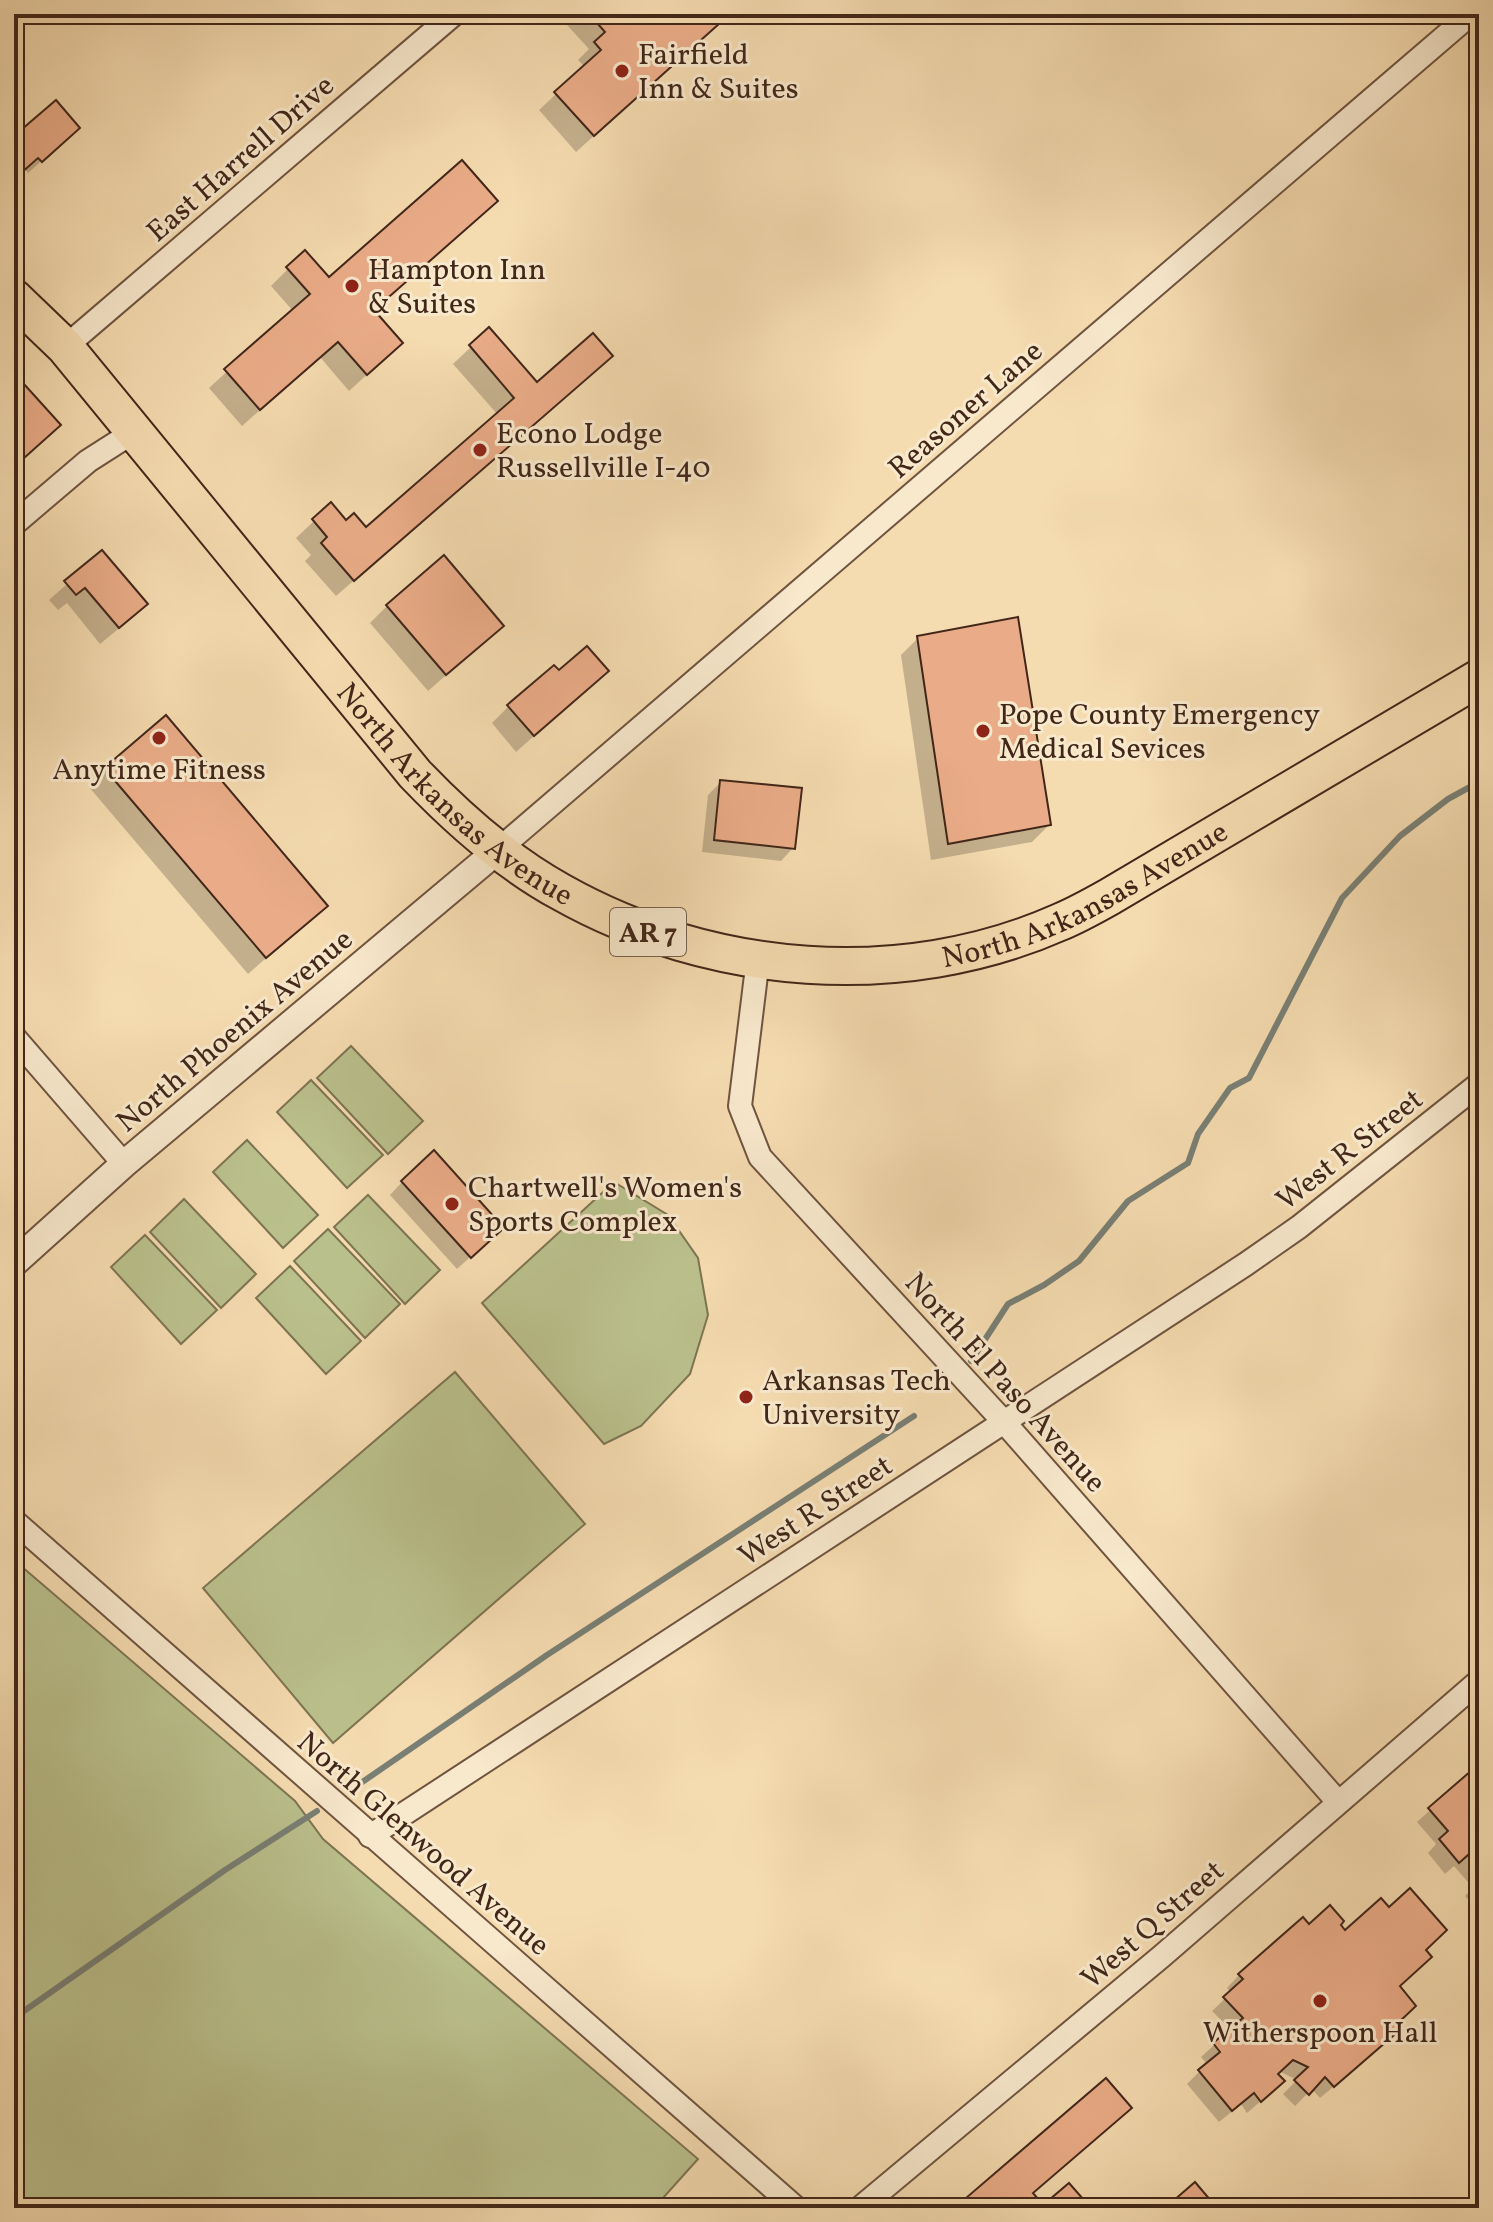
<svg xmlns="http://www.w3.org/2000/svg" width="1493" height="2222" font-family="Vollkorn,serif">
<style>
.green{fill:#bac08c;stroke:#7e7452;stroke-width:2}
.shadow{fill:#0003}
.lines{fill:none;stroke-linecap:round;stroke-linejoin:round}
.stream{stroke:#797f74;stroke-width:6}
.building{fill:#eaac88;stroke:#422719;stroke-width:2}
.minor-casing{stroke:#6f543f;stroke-width:26}
.tertiary-casing{stroke:#6f543f;stroke-width:30}
.trunk-casing{stroke:#422719;stroke-width:40}
.minor{stroke:#f8e8cc;stroke-width:22}
.tertiary{stroke:#f8e8cc;stroke-width:26}
.trunk{stroke:#f5dbb0;stroke-width:36}
.poi-dot{fill:#8f2418;stroke:#f8e8cc;stroke-width:3}
.labels{text-anchor:middle;stroke-width:6;stroke-linejoin:round;paint-order:stroke}
.shield{fill:#f8e8cc;stroke:#79614f;stroke-width:2}
.shield-label{font-size:28px;font-weight:bold;fill:#422719}
.poi-label{font-size:30px;fill:#422719;stroke:#f8e8cc;text-anchor:start}
.street-label{font-size:30px;fill:#422719;stroke:#f8e8cc}
</style>
<rect width="100%" height="100%" fill="#f5dbb0"/>
<filter id="stains"><feTurbulence type="fractalNoise" baseFrequency=".0025" numOctaves="4"/><feColorMatrix values="0 0 0 0 .2 0 0 0 0 .09 0 0 0 0 .02 0 0 0 .5 -.17"/></filter>
<radialGradient id="worn" r=".72"><stop offset=".6" stop-color="#630" stop-opacity="0"/><stop offset="1" stop-color="#630" stop-opacity=".3"/></radialGradient>
<g class="green">
<polygon points="351,1046 423,1121 388,1154 317,1078"/>
<polygon points="311,1080 383,1155 347,1188 277,1112"/>
<polygon points="247,1140 318,1215 283,1248 213,1172"/>
<polygon points="614,1182 668,1215 698,1258 708,1315 690,1374 641,1426 604,1444 482,1303"/>
<polygon points="368,1195 440,1270 405,1304 334,1227"/>
<polygon points="184,1199 256,1274 221,1308 150,1232"/>
<polygon points="328,1229 400,1304 365,1338 294,1261"/>
<polygon points="145,1235 217,1310 181,1344 111,1267"/>
<polygon points="290,1266 361,1341 326,1374 256,1298"/>
<polygon points="455,1372 585,1524 333,1743 203,1588"/>
<polygon points="14,1560 295,1801 323,1839 698,2159 654,2208 14,2208"/>
</g>
<g class="shadow">
<polygon points="578,14 729,14 576,152 539,110 585,67 578,60 589,49 567,25"/>
<polygon points="14,139 65,140 28,173 25,169 14,178"/>
<polygon points="288,269 329,280 372,311 383,360 349,391 320,357 242,426 209,388 293,311 271,286"/>
<polygon points="489,330 536,384 593,373 336,596 305,561 311,555 296,538 331,505 346,523 366,530 498,415 453,364"/>
<polygon points="102,553 128,621 100,644 67,603 58,610 49,600"/>
<polygon points="387,606 502,626 428,691 370,623"/>
<polygon points="918,638 1049,825 1032,842 931,860 901,655"/>
<polygon points="607,671 516,752 492,723 508,707 559,673"/>
<polygon points="106,770 325,906 248,974 89,787"/>
<polygon points="721,782 793,848 781,861 702,852 708,795"/>
<polygon points="402,1182 489,1240 457,1269 390,1195"/>
<polygon points="1479,1766 1479,1913 1465,1896 1473,1888 1454,1866 1445,1874 1428,1853 1436,1844 1417,1822"/>
<polygon points="1338,1925 1345,1933 1423,1950 1398,1987 1394,2025 1386,2042 1320,2098 1312,2089 1295,2106 1283,2094 1297,2080 1279,2071 1270,2093 1247,2113 1241,2104 1219,2122 1187,2084 1207,2064 1201,2057 1231,2030 1212,2011 1231,1993 1227,1988 1239,1975 1309,1927"/>
<polygon points="1031,2194 1043,2208 1088,2208 958,2208 967,2199"/>
</g>
<g class="lines">
<g class="stream">
<polyline points="971,1361 1008,1304 1044,1285 1079,1261 1128,1201 1188,1163 1198,1134 1230,1088 1249,1078 1342,898 1400,836 1448,799 1479,782"/>
<polyline points="358,1785 547,1655 914,1416"/>
<polyline points="14,2018 225,1870 317,1811"/>
</g>
</g>
<g class="building">
<polygon points="589,14 730,14 594,136 554,92 601,50 594,42 605,32"/>
<polygon points="56,100 80,128 42,162 38,158 20,174 14,166 14,136"/>
<polygon points="462,160 498,201 374,310 403,343 367,375 338,342 260,410 224,369 310,294 286,267 305,250 329,277"/>
<polygon points="489,327 537,382 593,333 613,356 354,581 321,543 327,537 312,519 331,502 346,520 354,513 366,527 514,398 469,345"/>
<polygon points="14,373 61,425 14,467"/>
<polygon points="102,550 148,604 119,628 85,588 76,595 64,581"/>
<polygon points="444,555 504,626 446,675 386,605"/>
<polygon points="1018,617 1051,825 948,844 917,636"/>
<polygon points="587,646 609,671 534,736 507,705 554,665 559,670"/>
<polygon points="166,715 328,906 266,958 104,768"/>
<polygon points="720,780 802,788 795,849 714,840"/>
<polygon points="434,1150 504,1228 471,1258 401,1181"/>
<polygon points="1479,1764 1479,1868 1468,1855 1459,1863 1439,1839 1448,1831 1428,1808"/>
<polygon points="1410,1888 1447,1930 1426,1950 1432,1957 1400,1986 1416,2006 1396,2025 1401,2029 1334,2087 1325,2077 1309,2095 1294,2080 1308,2067 1293,2060 1278,2074 1285,2081 1261,2102 1254,2093 1232,2111 1198,2070 1220,2052 1213,2043 1243,2018 1223,1997 1243,1979 1238,1974 1303,1917 1309,1924 1330,1905 1344,1921 1341,1925 1345,1930 1381,1898 1389,1907"/>
<polygon points="1106,2078 1132,2108 1033,2193 1043,2205 1069,2183 1091,2208 1023,2208 1018,2203 1012,2208 975,2208 966,2198"/>
<polygon points="1195,2182 1217,2208 1165,2208"/>
</g>
<g class="lines">
<g class="minor-casing">
<g id="minor">
<polyline points="65,347 454,14"/>
<polyline points="14,524 88,461 135,431"/>
<polyline points="498,850 1471,14"/>
<polyline points="758,959 740,1106 760,1157 1004,1422 1338,1802"/>
<polyline points="14,1037 124,1164"/>
<polyline points="14,1521 796,2208"/>
<polyline points="370,1836 1246,1264 1299,1227 1479,1084"/>
<polyline points="860,2208 1162,1956 1479,1681"/>
</g>
</g>
<g class="tertiary-casing">
<polyline id="tertiary" points="14,1263 124,1164 498,850"/>
</g>
<g class="trunk-casing">
<g id="trunk">
<path id="s1" d="M14,298L65,347L415,774C458,819 506,862 561,892C710,976 902,992 1060,922C1077,915 1093,906 1109,897L1479,678"/>
</g>
</g>
<use href="#minor" class="minor"/>
<use href="#tertiary" class="tertiary"/>
<use href="#trunk" class="trunk"/>
</g>
<g class="poi-dot">
<circle cx="622" cy="71" r="8"/>
<circle cx="352" cy="286" r="8"/>
<circle cx="480" cy="450" r="8"/>
<circle cx="983" cy="731" r="8"/>
<circle cx="159" cy="738" r="8"/>
<circle cx="452" cy="1204" r="8"/>
<circle cx="746" cy="1397" r="8"/>
<circle cx="1320" cy="2001" r="8"/>
</g>
<g class="labels">
<rect class="shield" x="610" y="908" width="76" height="48" rx="6"/>
<g class="shield-label">
<text x="648" y="942">AR 7</text>
</g>
<g class="poi-label">
<text x="638" y="64">Fairfield<tspan x="638" dy="34">Inn &amp; Suites</tspan></text>
<text x="368" y="279">Hampton Inn<tspan x="368" dy="34">&amp; Suites</tspan></text>
<text x="496" y="443">Econo Lodge<tspan x="496" dy="34">Russellville I-40</tspan></text>
<text x="999" y="724">Pope County Emergency<tspan x="999" dy="34">Medical Sevices</tspan></text>
<text x="159" y="779" text-anchor="middle">Anytime Fitness</text>
<text x="468" y="1197">Chartwell's Women's<tspan x="468" dy="34">Sports Complex</tspan></text>
<text x="762" y="1390">Arkansas Tech<tspan x="762" dy="34">University</tspan></text>
<text x="1320" y="2042" text-anchor="middle">Witherspoon Hall</text>
</g>
<g class="street-label">
<text transform="translate(240 158) rotate(-41)" y="10">East Harrell Drive</text>
<text transform="translate(965 409) rotate(-41)" y="10">Reasoner Lane</text>
<text dy="10" stroke="none"><textPath href="#s1" startOffset="666">North Arkansas Avenue</textPath></text>
<text dy="10" stroke="none"><textPath href="#s1" startOffset="1362">North Arkansas Avenue</textPath></text>
<text transform="translate(234 1030) rotate(-40)" y="10">North Phoenix Avenue</text>
<text transform="translate(1349 1149) rotate(-38)" y="10">West R Street</text>
<text transform="translate(1006 1382) rotate(48)" y="10">North El Paso Avenue</text>
<text transform="translate(815 1510) rotate(-33)" y="10">West R Street</text>
<text transform="translate(424 1843) rotate(41)" y="10">North Glenwood Avenue</text>
<text transform="translate(1152 1924) rotate(-41)" y="10">West Q Street</text>
</g>
</g>
<rect width="1493" height="2222" fill="none" stroke="#f5dbb0" stroke-width="48"/>
<rect x="16" y="16" width="1461" height="2190" fill="none" stroke="#422719" stroke-width="4"/>
<rect x="24" y="24" width="1445" height="2174" fill="none" stroke="#422719" stroke-width="2"/>
<rect width="100%" height="100%" filter="url(#stains)"/>
<rect width="100%" height="100%" fill="url(#worn)"/>
</svg>
